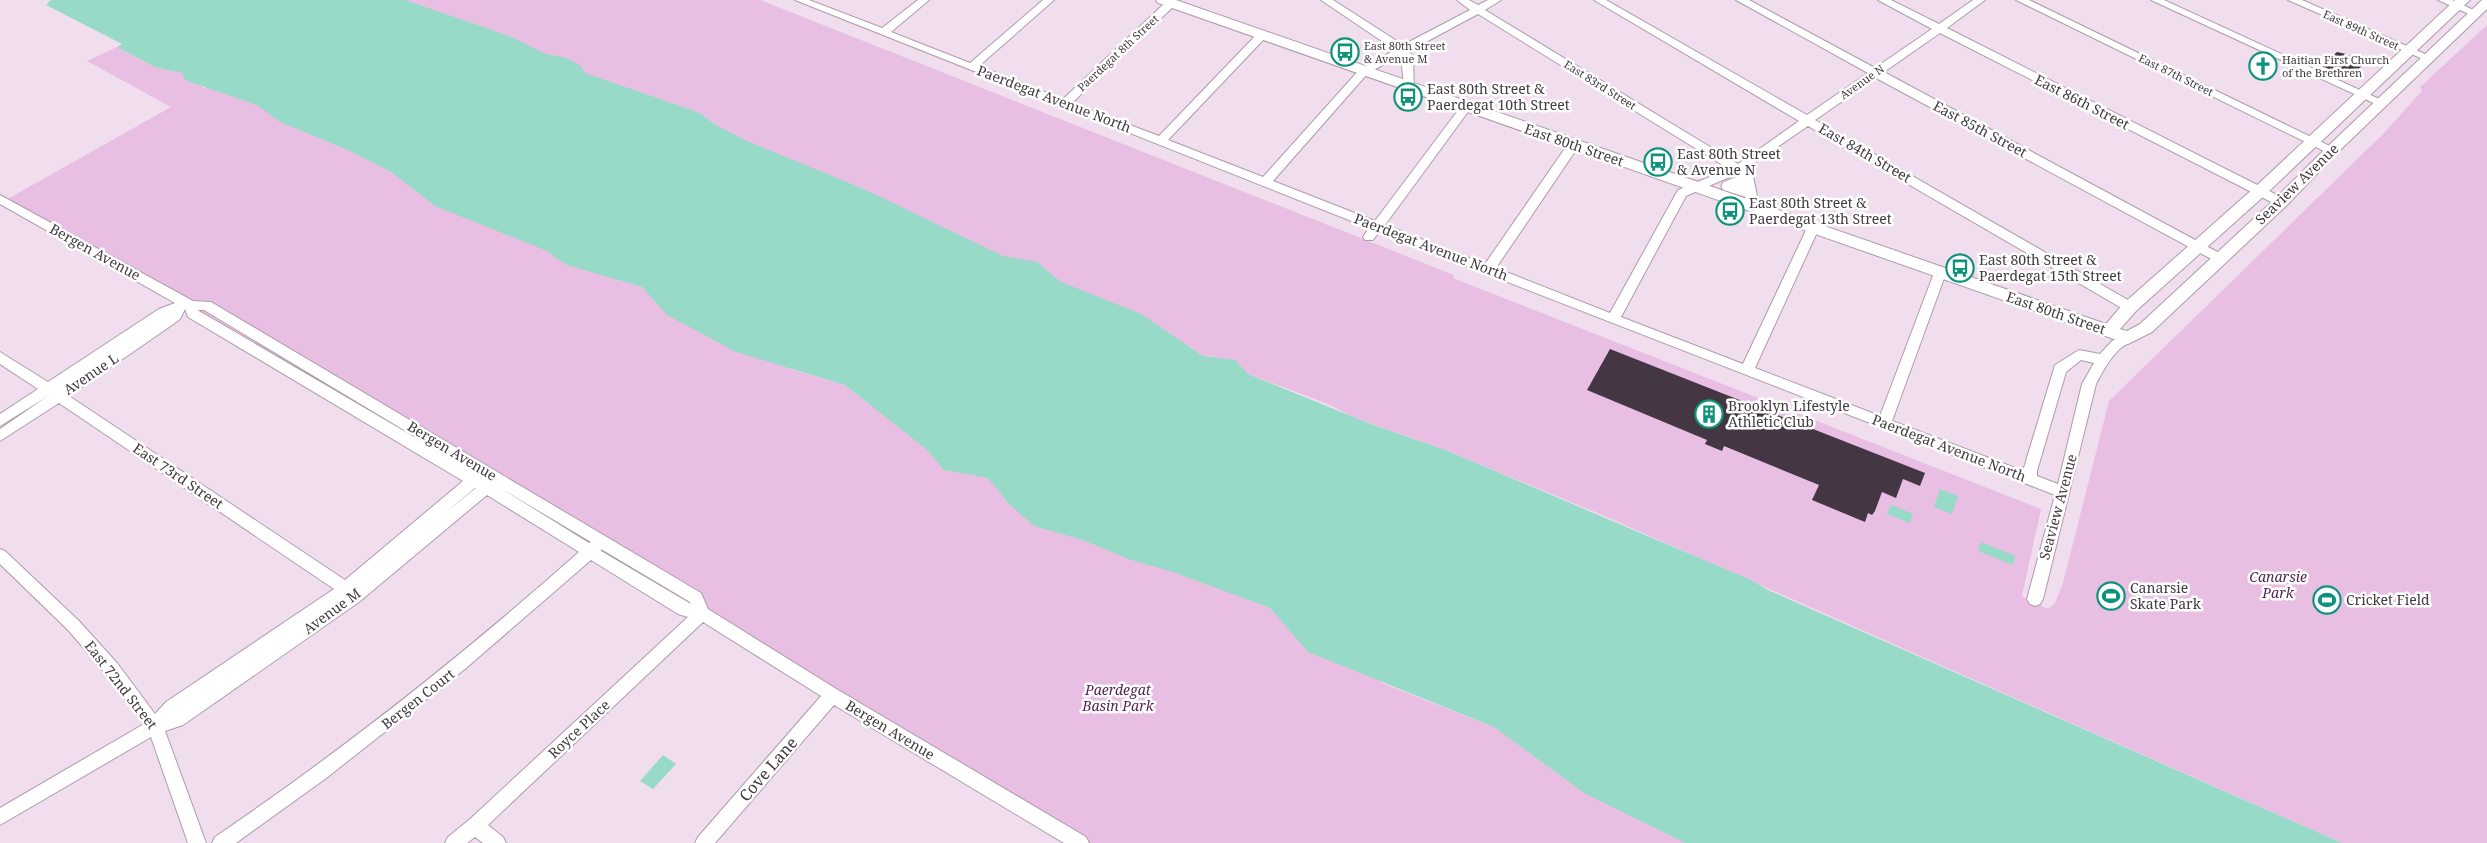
<svg xmlns="http://www.w3.org/2000/svg" width="2487" height="843" font-family="'Noto Serif',serif">
<style>
.green{fill:#e8bfe3}
.water{fill:#97dac8}
.building{fill:#453643}
.lines{fill:none;stroke-linecap:round;stroke-linejoin:round}
.pedestrian-casing{stroke:#ae9bab;stroke-width:11}
.minor-casing{stroke:#ae9bab;stroke-width:2}
.tertiary-casing{stroke:#ae9bab;stroke-width:2}
.pedestrian{stroke:#fff;stroke-width:9}
.minor{fill:#fff;fill-rule:evenodd}
.tertiary{fill:#fff;fill-rule:evenodd}
.labels{text-anchor:middle;stroke-width:5;stroke-linejoin:round;paint-order:stroke}
.far-street-label{font-size:11px;fill:#423a41;stroke:#fff}
.far-poi-label{font-size:11px;fill:#423a41;stroke:#fff;text-anchor:start}
.poi-label{font-size:14px;fill:#423a41;stroke:#fff;text-anchor:start}
.street-label{font-size:14px;fill:#423a41;stroke:#fff}
.park-label{font-size:14px;font-style:italic;fill:#562353;stroke:#fff}
.near-street-label{font-size:16px;fill:#423a41;stroke:#fff}
</style>
<rect width="100%" height="100%" fill="#f0ddee"/>
<g class="green">
<polygon points="405,0 760,0 1454,275 1453,278 2041,509 2022,596 2048,609 2055,603 2063,583 2109,401 2383,134 2422,91 2420,87 2487,25 2487,843 2342,843 1607,517 1448,451 1355,418 1328,404 1248,374 1215,357 1203,356 1189,346"/>
<polygon points="117,47 155,67 183,73 184,79 205,88 223,78 618,280 642,287 651,297 791,369 845,385 886,417 1236,595 1270,608 1278,617 1384,684 1494,727 1584,792 1685,843 1080,843 4,201 171,107 87,61"/>
</g>
<g class="water">
<polygon points="51,0 405,0 512,37 546,54 566,58 580,65 585,73 700,113 714,124 747,141 866,190 1003,256 1037,262 1061,282 1141,314 1203,356 1235,360 1248,374 1368,423 1448,451 1751,580 1768,590 2342,843 1685,843 1584,793 1494,727 1308,652 1270,608 1173,572 1128,559 1083,540 1034,526 1008,503 988,478 944,470 926,449 845,385 736,352 667,315 642,287 567,265 545,250 435,206 391,172 348,150 280,122 257,105 193,83 184,79 182,73 155,67 117,47 122,44 46,5"/>
<polygon points="1940,489 1958,496 1952,514 1934,507"/>
<polygon points="1891,505 1913,514 1910,523 1887,514"/>
<polygon points="1981,542 2015,556 2013,565 1978,551"/>
<polygon points="663,755 676,764 653,789 640,781"/>
</g>
<g class="building">
<polygon points="2337,52 2346,54 2365,63 2349,78 2322,66"/>
<polygon points="1610,349 1925,473 1920,486 1903,479 1896,498 1882,492 1875,511 1872,515 1868,513 1865,522 1812,500 1819,485 1724,446 1722,451 1705,444 1707,440 1587,390"/>
</g>
<g class="lines">
<g class="pedestrian-casing">
<polygon id="pedestrian" points="1741,180 1745,192 1726,186"/>
</g>
<g class="minor-casing">
<g id="minor">
<path d="M795,0H809L882,28L918,0H929L891,32L970,63L1043,0H1054L979,66L1063,99L1167,1H1175V5L1072,103L1159,136L1258,33H1266V37L1168,140L1263,177L1360,69L1395,50L1321,0H1333L1403,45L1470,10L1457,0H1469L1478,5L1488,0H1501L1485,10L1738,164L1799,121L1594,0H1606L1807,115L1868,73L1736,0H1749L1875,68L1932,29L1878,0H1891L1939,24L1973,0H1985L1947,28L2285,199L2287,202L2281,206L2277,205L1940,33L1884,72L2223,255L2225,258L2223,261H2215L1876,78L1815,120L2135,304L2136,307L2135,310H2125L1808,126L1751,165L1759,207L1757,210L1753,211L1747,207L1741,172L1686,196L1621,317L1743,364L1807,228L1813,224L1817,225L1819,228L1755,368L1880,416L1934,273L1940,269L1944,270L1946,273L1892,421L2023,471L2055,365L2079,350L2100,354L2112,341L2128,333L2133,335L2135,338C2131,343 2126,344 2122,347C2110,357 2103,371 2096,384L2043,599L2040,604L2035,606L2030,604L2027,599L2055,495L1379,232L1373,240H1365L1363,237L1369,228ZM1478,14L1729,169L1678,190L1610,313L1496,268L1578,147V141H1570L1485,264L1385,225L1470,109V105H1462L1375,221L1273,181L1368,73L1401,55L1404,87L1406,89H1414L1413,57L1409,51ZM2081,360L2094,363L2082,384L2058,484L2037,476V471L2066,372Z"/>
<polygon points="2016,0 2029,0 2338,150 2336,153 2328,153"/>
<polygon points="2151,0 2164,0 2388,103 2382,107 2378,105"/>
<polygon points="2288,0 2302,0 2434,58 2429,61 2425,60"/>
<polygon points="2438,0 2452,0 2480,13 2479,15 2471,15"/>
<path d="M0,195L193,301L211,302L701,593L708,609L838,690L1086,837L1089,843H1064L834,705L715,843H695L698,837L821,696L703,622L488,825L503,837L506,843H483L475,837L467,843H445L448,837L469,820L688,617L678,614L591,560L465,669L325,779L236,843H212L215,837C343,750 463,655 579,552L487,495L359,602L183,725L165,731L206,843H188L151,737L0,825V808L144,724L105,673L69,631L0,564V549L5,551L79,621L117,663L155,714L166,702L334,589L59,403L0,441V429L48,396L0,426V414L38,389L0,364V352L48,382L159,309L175,303L0,204ZM185,309L188,317L463,481L345,580L69,396L172,325L180,319ZM198,310H204L474,472L199,311ZM497,486L591,542L589,543ZM475,488H476L444,514ZM601,549L690,602L691,604L601,551Z"/>
</g>
</g>
<g class="tertiary-casing">
<polygon id="tertiary" points="1156,0 1176,0 2106,324 2124,303 2254,188 2455,0 2470,0 2264,196 2136,311 2120,329 2127,331 2140,324 2276,198 2327,147 2482,0 2487,0 2487,9 2337,153 2286,206 2152,332 2128,344 1158,3"/>
</g>
<use href="#pedestrian" class="pedestrian"/>
<use href="#minor" class="minor"/>
<use href="#tertiary" class="tertiary"/>
</g>
<defs>
<g id="bus-ring" transform="scale(1.4375)"><circle r="9.5" fill="#fff" stroke="#0d927b" stroke-width="1.5"/><path d="M-5-6H5V4H4V6H2V4H-2V6H-4V4H-5ZM-3.5-4V0h7V-4ZM-3.5 1.2v1.5H-2V1.2ZM2 1.2v1.5H3.5V1.2Z" fill="#0d927b"/></g>
<g id="church-ring" transform="scale(1.4375)"><circle r="9.5" fill="#fff" stroke="#0d927b" stroke-width="1.5"/><path d="M-1.2-6h2.4v3.5h3.3v2.4h-3.3V6h-2.4V-.1h-3.3v-2.4h3.3Z" fill="#0d927b"/></g>
<g id="building-ring" transform="scale(1.4375)"><circle r="9.5" fill="#fff" stroke="#0d927b" stroke-width="1.5"/><path d="M-4-6H4V6H1V3H-1V6H-4ZM-2.5-4.3h1.7v1.8h-1.7ZM.8-4.3h1.7v1.8H.8ZM-2.5-1h1.7V.8h-1.7ZM.8-1h1.7V.8H.8Z" fill="#0d927b"/></g>
<g id="stadium-ring" transform="scale(1.4375)"><circle r="9.5" fill="#fff" stroke="#0d927b" stroke-width="1.5"/><path d="M0-5a6.5 5 0 1 0 0 10a6.5 5 0 1 0 0-10ZM-3.5-1.8h7v3.6h-7Z" fill="#0d927b"/></g>
</defs>
<g fill-rule="evenodd">
<use href="#bus-ring" x="1345" y="52"/>
<use href="#church-ring" x="2263" y="66"/>
<use href="#bus-ring" x="1408" y="97"/>
<use href="#bus-ring" x="1658" y="162"/>
<use href="#bus-ring" x="1730" y="211"/>
<use href="#bus-ring" x="1960" y="268"/>
<use href="#building-ring" x="1709" y="414"/>
<use href="#stadium-ring" x="2111" y="596"/>
<use href="#stadium-ring" x="2327" y="600"/>
</g>
<g class="labels">
<g class="far-street-label">
<text transform="translate(2361 30) rotate(24)" y="4">East 89th Street</text>
<text transform="translate(1118 53) rotate(-43)" y="4">Paerdegat 8th Street</text>
<text transform="translate(2176 75) rotate(26)" y="4">East 87th Street</text>
<text transform="translate(1862 82) rotate(-35)" y="4">Avenue N</text>
<text transform="translate(1600 85) rotate(32)" y="4">East 83rd Street</text>
</g>
<g class="far-poi-label">
<text x="1364" y="50">East 80th Street<tspan x="1364" dy="13">&amp; Avenue M</tspan></text>
<text x="2282" y="64">Haitian First Church<tspan x="2282" dy="13">of the Brethren</tspan></text>
</g>
<g class="poi-label">
<text x="1427" y="94">East 80th Street &amp;<tspan x="1427" dy="16">Paerdegat 10th Street</tspan></text>
<text x="1677" y="159">East 80th Street<tspan x="1677" dy="16">&amp; Avenue N</tspan></text>
<text x="1749" y="208">East 80th Street &amp;<tspan x="1749" dy="16">Paerdegat 13th Street</tspan></text>
<text x="1979" y="265">East 80th Street &amp;<tspan x="1979" dy="16">Paerdegat 15th Street</tspan></text>
<text x="1728" y="411">Brooklyn Lifestyle<tspan x="1728" dy="16">Athletic Club</tspan></text>
<text x="2130" y="593">Canarsie<tspan x="2130" dy="16">Skate Park</tspan></text>
<text x="2346" y="605">Cricket Field</text>
</g>
<g class="street-label">
<text transform="translate(1054 99) rotate(21)" y="5">Paerdegat Avenue North</text>
<text transform="translate(2082 102) rotate(27)" y="5">East 86th Street</text>
<text transform="translate(1980 129) rotate(28)" y="5">East 85th Street</text>
<text transform="translate(1574 145) rotate(19)" y="5">East 80th Street</text>
<text transform="translate(1865 153) rotate(30)" y="5">East 84th Street</text>
<text transform="translate(2297 184) rotate(-44)" y="5">Seaview Avenue</text>
<text transform="translate(1431 247) rotate(21)" y="5">Paerdegat Avenue North</text>
<text transform="translate(95 252) rotate(29)" y="5">Bergen Avenue</text>
<text transform="translate(2056 313) rotate(19)" y="5">East 80th Street</text>
<text transform="translate(91 374) rotate(-34)" y="5">Avenue L</text>
<text transform="translate(1949 448) rotate(21)" y="5">Paerdegat Avenue North</text>
<text transform="translate(452 451) rotate(31)" y="5">Bergen Avenue</text>
<text transform="translate(178 476) rotate(34)" y="5">East 73rd Street</text>
<text transform="translate(2058 507) rotate(-75)" y="5">Seaview Avenue</text>
<text transform="translate(332 611) rotate(-36)" y="5">Avenue M</text>
<text transform="translate(121 685) rotate(52)" y="5">East 72nd Street</text>
<text transform="translate(418 699) rotate(-38)" y="5">Bergen Court</text>
<text transform="translate(579 729) rotate(-43)" y="5">Royce Place</text>
<text transform="translate(890 730) rotate(31)" y="5">Bergen Avenue</text>
</g>
<g class="park-label">
<text x="2278" y="582">Canarsie<tspan x="2278" dy="16">Park</tspan></text>
<text x="1118" y="695">Paerdegat<tspan x="1118" dy="16">Basin Park</tspan></text>
</g>
<g class="near-street-label">
<text transform="translate(768 769) rotate(-49)" y="6">Cove Lane</text>
</g>
</g>
</svg>
